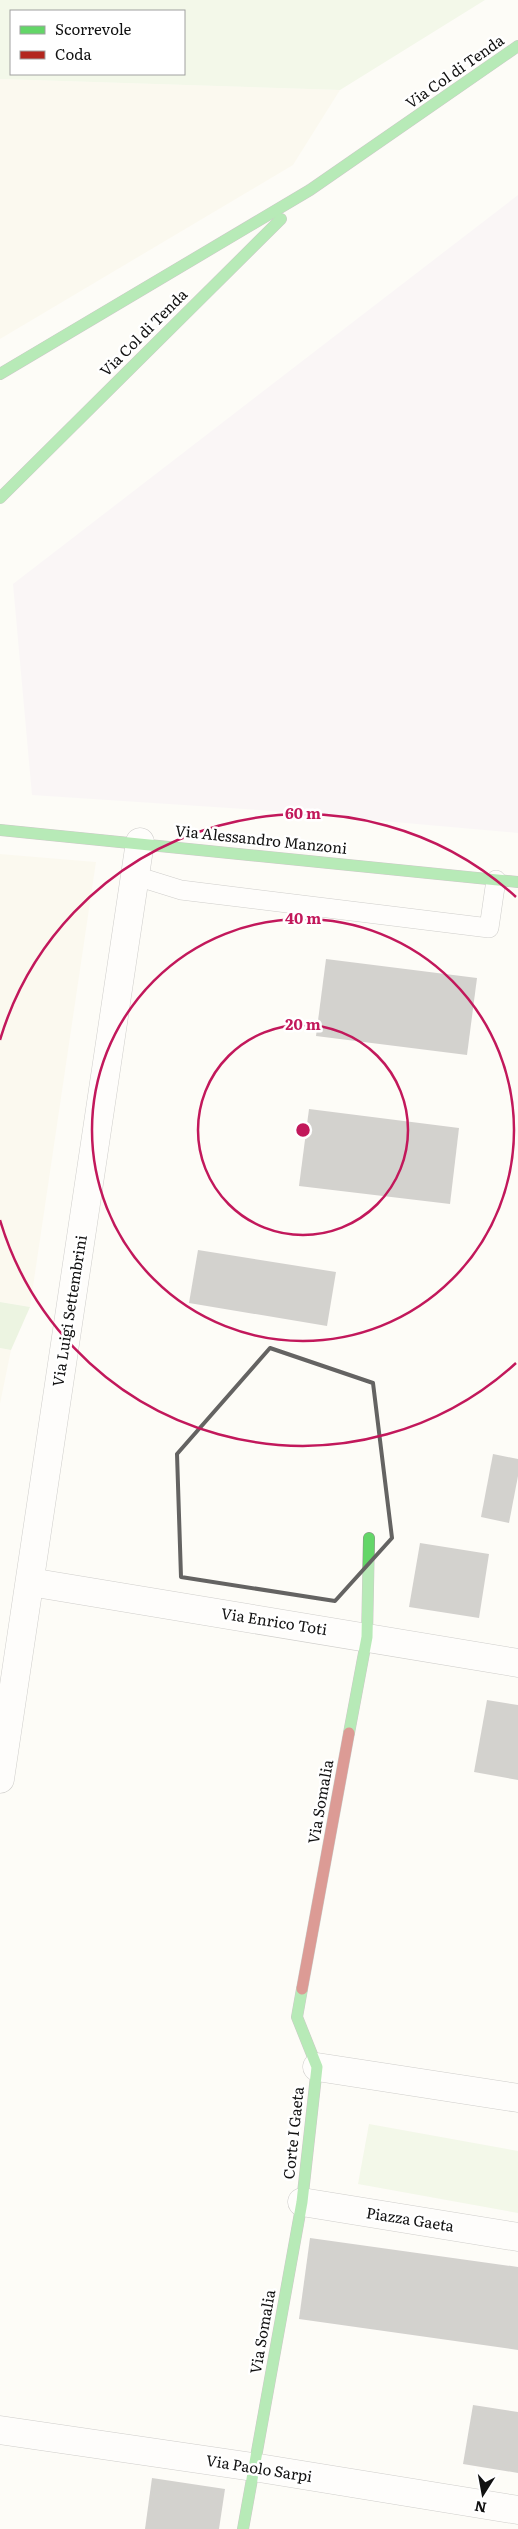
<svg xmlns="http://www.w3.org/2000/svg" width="518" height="2529" font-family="Literata,serif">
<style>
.industrial{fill:#f5f0f3}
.farmland{fill:#f9f7e4}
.green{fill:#e7f3d7;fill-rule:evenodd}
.forest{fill:#d8eac5}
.building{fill:#a19f9c}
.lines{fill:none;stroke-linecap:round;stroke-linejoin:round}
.lane-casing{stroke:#979795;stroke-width:20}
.street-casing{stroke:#979795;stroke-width:29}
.fast-casing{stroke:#8e8d8b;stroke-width:12}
.jam-casing{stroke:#8e8d8b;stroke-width:12}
.lane{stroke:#fffffe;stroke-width:19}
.street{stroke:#fffffe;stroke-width:28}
.fast{stroke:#63d668;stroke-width:11}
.jam{stroke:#b3261e;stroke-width:11}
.marked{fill:none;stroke:#646362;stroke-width:4;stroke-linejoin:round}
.ring{fill:none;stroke:#c2185b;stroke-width:2.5}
.labels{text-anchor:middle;stroke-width:5;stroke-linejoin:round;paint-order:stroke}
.street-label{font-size:15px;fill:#111;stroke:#fff}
.centre{fill:#c2185b;stroke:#fff;stroke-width:2.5}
.ring-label{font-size:15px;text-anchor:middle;font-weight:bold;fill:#c2185b;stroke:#fff;stroke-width:5;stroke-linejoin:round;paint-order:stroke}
</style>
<rect width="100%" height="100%" fill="#fdfcf7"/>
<polygon class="industrial" points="518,195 518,833 259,810 32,795 13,584"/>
<g class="farmland">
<polygon points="0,79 340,90 293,165 0,339"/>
<polygon points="0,854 96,862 30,1307 0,1302"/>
<polygon points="0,1348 11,1350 0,1404"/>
</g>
<g class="green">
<path d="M0,0H485L340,90L0,79ZM184,11V74H11V11Z"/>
<polygon points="369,2124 518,2151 518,2213 358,2184"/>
</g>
<polygon class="forest" points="0,1302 30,1307 11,1350 0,1348"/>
<g class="building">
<polygon points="326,959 477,978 467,1055 316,1036"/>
<polygon points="309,1109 459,1128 450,1204 299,1186"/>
<polygon points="198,1250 336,1272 327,1326 189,1303"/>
<polygon points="493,1454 518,1459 518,1476 509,1523 481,1517"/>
<polygon points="420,1543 489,1554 479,1618 409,1607"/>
<polygon points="487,1700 518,1705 518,1780 474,1772"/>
<polygon points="310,2238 518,2267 518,2350 299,2319"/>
<polygon points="473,2405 518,2412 518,2473 463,2464"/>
<polygon points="152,2478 225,2489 219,2529 145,2529"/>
</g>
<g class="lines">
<g class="lane-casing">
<polyline id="lane" points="136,876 181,890 489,928 496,880"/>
</g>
<g class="street-casing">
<g id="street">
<polyline points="30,1582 518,1663"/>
<polyline points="0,1779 140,842"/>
<polyline points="317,2067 518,2098"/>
<polyline points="302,2202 518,2237"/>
<polyline points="0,2430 253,2467 518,2510"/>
</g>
</g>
<g class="fast-casing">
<g id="fast">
<polyline points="0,374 310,190 518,46"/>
<polyline points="0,498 281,219"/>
<polyline points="0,830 518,882"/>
<polyline points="349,1733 367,1637 369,1538"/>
<polyline points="243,2529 302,2202 317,2067 297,2017 302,1989"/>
</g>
</g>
<g class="jam-casing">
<polyline id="jam" points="302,1989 349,1733"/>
</g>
<use href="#lane" class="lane"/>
<use href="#street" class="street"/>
<use href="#fast" class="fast"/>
<use href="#jam" class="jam"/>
</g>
<path d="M0 0H518V2529H0ZM270,1348L373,1383L392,1538L335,1601L181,1577L177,1454Z" fill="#fdfcf7" fill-opacity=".55" fill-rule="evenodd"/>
<path class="marked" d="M270,1348L373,1383L392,1538L335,1601L181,1577L177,1454Z"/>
<g class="ring">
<circle cx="303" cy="1130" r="105"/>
<circle cx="303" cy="1130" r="211"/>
<path d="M516 1363A316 316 0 0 1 0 1220M0 1040A316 316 0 0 1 516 897"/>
</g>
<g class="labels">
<g class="street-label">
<text transform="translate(455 72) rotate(-35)" y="5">Via Col di Tenda</text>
<text transform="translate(144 333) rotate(-45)" y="5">Via Col di Tenda</text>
<text transform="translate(261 840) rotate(6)" y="5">Via Alessandro Manzoni</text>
<text transform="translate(70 1311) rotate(-81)" y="5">Via Luigi Settembrini</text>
<text transform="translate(274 1622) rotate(9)" y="5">Via Enrico Toti</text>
<text transform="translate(321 1802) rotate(-80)" y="5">Via Somalia</text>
<text transform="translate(294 2133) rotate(-84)" y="5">Corte I Gaeta</text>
<text transform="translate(410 2220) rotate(9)" y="5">Piazza Gaeta</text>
<text transform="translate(263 2332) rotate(-80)" y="5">Via Somalia</text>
<text transform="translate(259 2469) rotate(9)" y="5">Via Paolo Sarpi</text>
</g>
</g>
<circle cx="303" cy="1130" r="8" class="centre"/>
<g class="ring-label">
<text x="303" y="819">60 m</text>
<text x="303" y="924">40 m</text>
<text x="303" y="1030">20 m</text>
</g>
<rect x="10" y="10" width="175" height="65" fill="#ffffff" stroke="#a0a0a0"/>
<rect x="20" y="26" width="25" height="8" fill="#63d668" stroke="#a0a0a0"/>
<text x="55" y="35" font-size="15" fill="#111111">Scorrevole</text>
<rect x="20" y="51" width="25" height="8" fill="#b3261e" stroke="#a0a0a0"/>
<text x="55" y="60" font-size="15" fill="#111111">Coda</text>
<g transform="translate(483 2494) rotate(191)" stroke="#ffffff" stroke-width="4" paint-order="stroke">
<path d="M0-4L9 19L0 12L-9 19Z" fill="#111111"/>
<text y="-8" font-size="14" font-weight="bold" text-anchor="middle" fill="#111111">N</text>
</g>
</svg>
